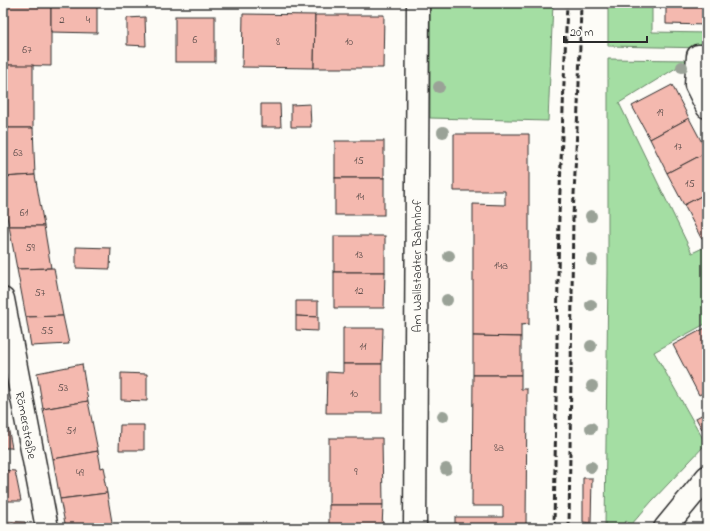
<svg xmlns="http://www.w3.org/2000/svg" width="710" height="531" font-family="'Indie Flower',sans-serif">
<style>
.green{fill:#a4dea3;stroke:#688467}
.building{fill:#f4b9af;stroke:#2b2b2b}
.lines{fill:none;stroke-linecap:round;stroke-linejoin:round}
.street-casing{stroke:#2b2b2b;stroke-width:25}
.secondary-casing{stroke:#2b2b2b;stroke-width:25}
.street{stroke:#fdfcf7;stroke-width:22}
.secondary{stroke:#fdfcf7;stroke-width:22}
.rail{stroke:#2b2b2b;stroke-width:3;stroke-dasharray:6 3;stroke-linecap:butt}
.tree{fill:#9aa297}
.labels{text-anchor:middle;stroke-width:4;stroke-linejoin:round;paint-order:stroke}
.number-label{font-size:11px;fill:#5d4e4c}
.street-label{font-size:13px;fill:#2b2b2b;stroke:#fdfcf7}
</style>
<rect width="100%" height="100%" fill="#fdfcf7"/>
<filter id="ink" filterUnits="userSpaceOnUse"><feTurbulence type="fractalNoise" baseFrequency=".025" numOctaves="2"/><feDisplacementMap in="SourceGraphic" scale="8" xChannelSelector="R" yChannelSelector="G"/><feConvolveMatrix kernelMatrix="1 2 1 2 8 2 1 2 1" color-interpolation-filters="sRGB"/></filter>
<g filter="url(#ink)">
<g class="green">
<polygon points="430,3 553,3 548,121 430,118"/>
<polygon points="608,3 652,3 652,32 707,33 707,48 608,46"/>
<polygon points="608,59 689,60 619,103 692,253 707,246 707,323 654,352 706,444 652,501 631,525 626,521 619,528 605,528 608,272"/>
</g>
<g class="building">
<polygon points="3,3 51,3 51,66 3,65"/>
<polygon points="51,3 97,3 97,33 51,32"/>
<polygon points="666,3 707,3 707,25 666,24"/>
<polygon points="243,14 315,15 314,68 242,67"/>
<polygon points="315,15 384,15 383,68 314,68"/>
<rect x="175" y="16" width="40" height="46"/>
<polygon points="145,17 146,46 127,45 127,18"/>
<rect x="3" y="65" width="30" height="63"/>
<polygon points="672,85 689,118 650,139 632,106"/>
<polygon points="261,104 280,104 281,127 261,127"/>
<polygon points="310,104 311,127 291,127 291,105"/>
<polygon points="689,118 707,152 667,173 650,139"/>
<polygon points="3,128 33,128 35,175 3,177"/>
<polygon points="454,134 529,134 529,324 521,325 521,337 473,336 473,204 505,205 505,191 454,191"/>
<rect x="335" y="141" width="49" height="37"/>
<polygon points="707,152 707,193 684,205 667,173"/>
<polygon points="35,175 44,226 9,226 3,198 3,177"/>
<rect x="335" y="178" width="49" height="37"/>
<polygon points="707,193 707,234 701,238 684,205"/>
<polygon points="9,226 44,226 51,268 17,269"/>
<rect x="334" y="236" width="51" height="36"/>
<polygon points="76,247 111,248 110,269 76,268"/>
<polygon points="54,268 63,316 26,317 17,269"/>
<polygon points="334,272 385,272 384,308 334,308"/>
<polygon points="296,301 318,301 318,317 296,316"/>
<polygon points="63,316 69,344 31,346 26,317"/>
<polygon points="296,316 318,317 318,331 296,330"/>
<polygon points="707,327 707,391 699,395 673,345"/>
<polygon points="343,328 383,328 382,364 343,364"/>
<polygon points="473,336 521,337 521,375 473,375"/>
<polygon points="82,364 88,401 43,409 37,373"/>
<polygon points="343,364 382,364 382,413 326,413 327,372 343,373"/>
<polygon points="121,373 147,374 147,401 121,400"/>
<polygon points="473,375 521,375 521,389 527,389 526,528 455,528 455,517 503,517 503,506 472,506"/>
<polygon points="88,401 98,451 53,459 43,409"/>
<polygon points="707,412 707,434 705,435 696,418"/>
<polygon points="3,416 6,416 12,448 3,448"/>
<polygon points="120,425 144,425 144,450 119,450"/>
<polygon points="329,438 382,438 383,505 329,505"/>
<polygon points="98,451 101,468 104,467 106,477 104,478 107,493 60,499 53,459"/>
<polygon points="3,470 15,471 21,501 3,501"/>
<polygon points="583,478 592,478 591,523 583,522"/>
<polygon points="107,493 113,528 66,528 60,499"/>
<polygon points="329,505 383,505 382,528 329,528"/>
<polygon points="3,521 25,522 27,528 3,528"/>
</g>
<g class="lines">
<g class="street-casing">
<g id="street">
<polyline points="707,56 698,56 696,85 707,107"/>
<polyline points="415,528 418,3"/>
<polyline points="665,528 707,477"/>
</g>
</g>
<g class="secondary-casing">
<polyline id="secondary" points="3,299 47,528"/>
</g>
<use href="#street" class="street"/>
<use href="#secondary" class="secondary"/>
<g class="rail">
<polyline points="554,528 559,216 567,3"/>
<polyline points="569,528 573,217 579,84 581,3"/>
</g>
</g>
<g class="tree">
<circle cx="682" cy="67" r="6"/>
<circle cx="439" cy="87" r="6"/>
<circle cx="443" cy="132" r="6"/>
<circle cx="591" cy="216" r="6"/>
<circle cx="449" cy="256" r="6"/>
<circle cx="592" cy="260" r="6"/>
<circle cx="447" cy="300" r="6"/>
<circle cx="591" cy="305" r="6"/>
<circle cx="591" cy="346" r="6"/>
<circle cx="592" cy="386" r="6"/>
<circle cx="443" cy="416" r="6"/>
<circle cx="591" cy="428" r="6"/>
<circle cx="591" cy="467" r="6"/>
<circle cx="446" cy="469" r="6"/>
</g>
</g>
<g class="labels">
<g class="number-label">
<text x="62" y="23">2</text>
<text x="88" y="23">4</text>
<text x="195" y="43">6</text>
<text x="278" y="45">8</text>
<text x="349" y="45">10</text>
<text x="27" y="53">67</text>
<text x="660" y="116">19</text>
<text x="678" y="150">17</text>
<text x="18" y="156">63</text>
<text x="359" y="164">15</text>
<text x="690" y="187">15</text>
<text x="360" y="200">14</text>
<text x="24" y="216">61</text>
<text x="30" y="251">59</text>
<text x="359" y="258">13</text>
<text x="501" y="269">14a</text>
<text x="359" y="294">12</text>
<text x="40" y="296">57</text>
<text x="47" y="334">55</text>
<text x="363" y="350">11</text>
<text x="63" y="391">53</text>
<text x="354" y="397">10</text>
<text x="71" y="434">51</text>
<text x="499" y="451">8a</text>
<text x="356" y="475">9</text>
<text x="80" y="476">49</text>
</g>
<g class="street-label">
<text transform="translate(416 266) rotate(-90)" y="5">Am Wallstadter Bahnhof</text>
<text transform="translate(27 425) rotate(79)" y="5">Römerstraße</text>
</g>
</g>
<rect width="710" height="531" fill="none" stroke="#fdfcf7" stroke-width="16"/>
<rect x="8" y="8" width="694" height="515" fill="none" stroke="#2b2b2b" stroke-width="1.5" filter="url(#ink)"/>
<path d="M564 36v6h83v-6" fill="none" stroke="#2b2b2b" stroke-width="2"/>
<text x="570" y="36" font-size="12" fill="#2b2b2b" stroke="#fdfcf7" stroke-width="3" paint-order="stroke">20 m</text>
</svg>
